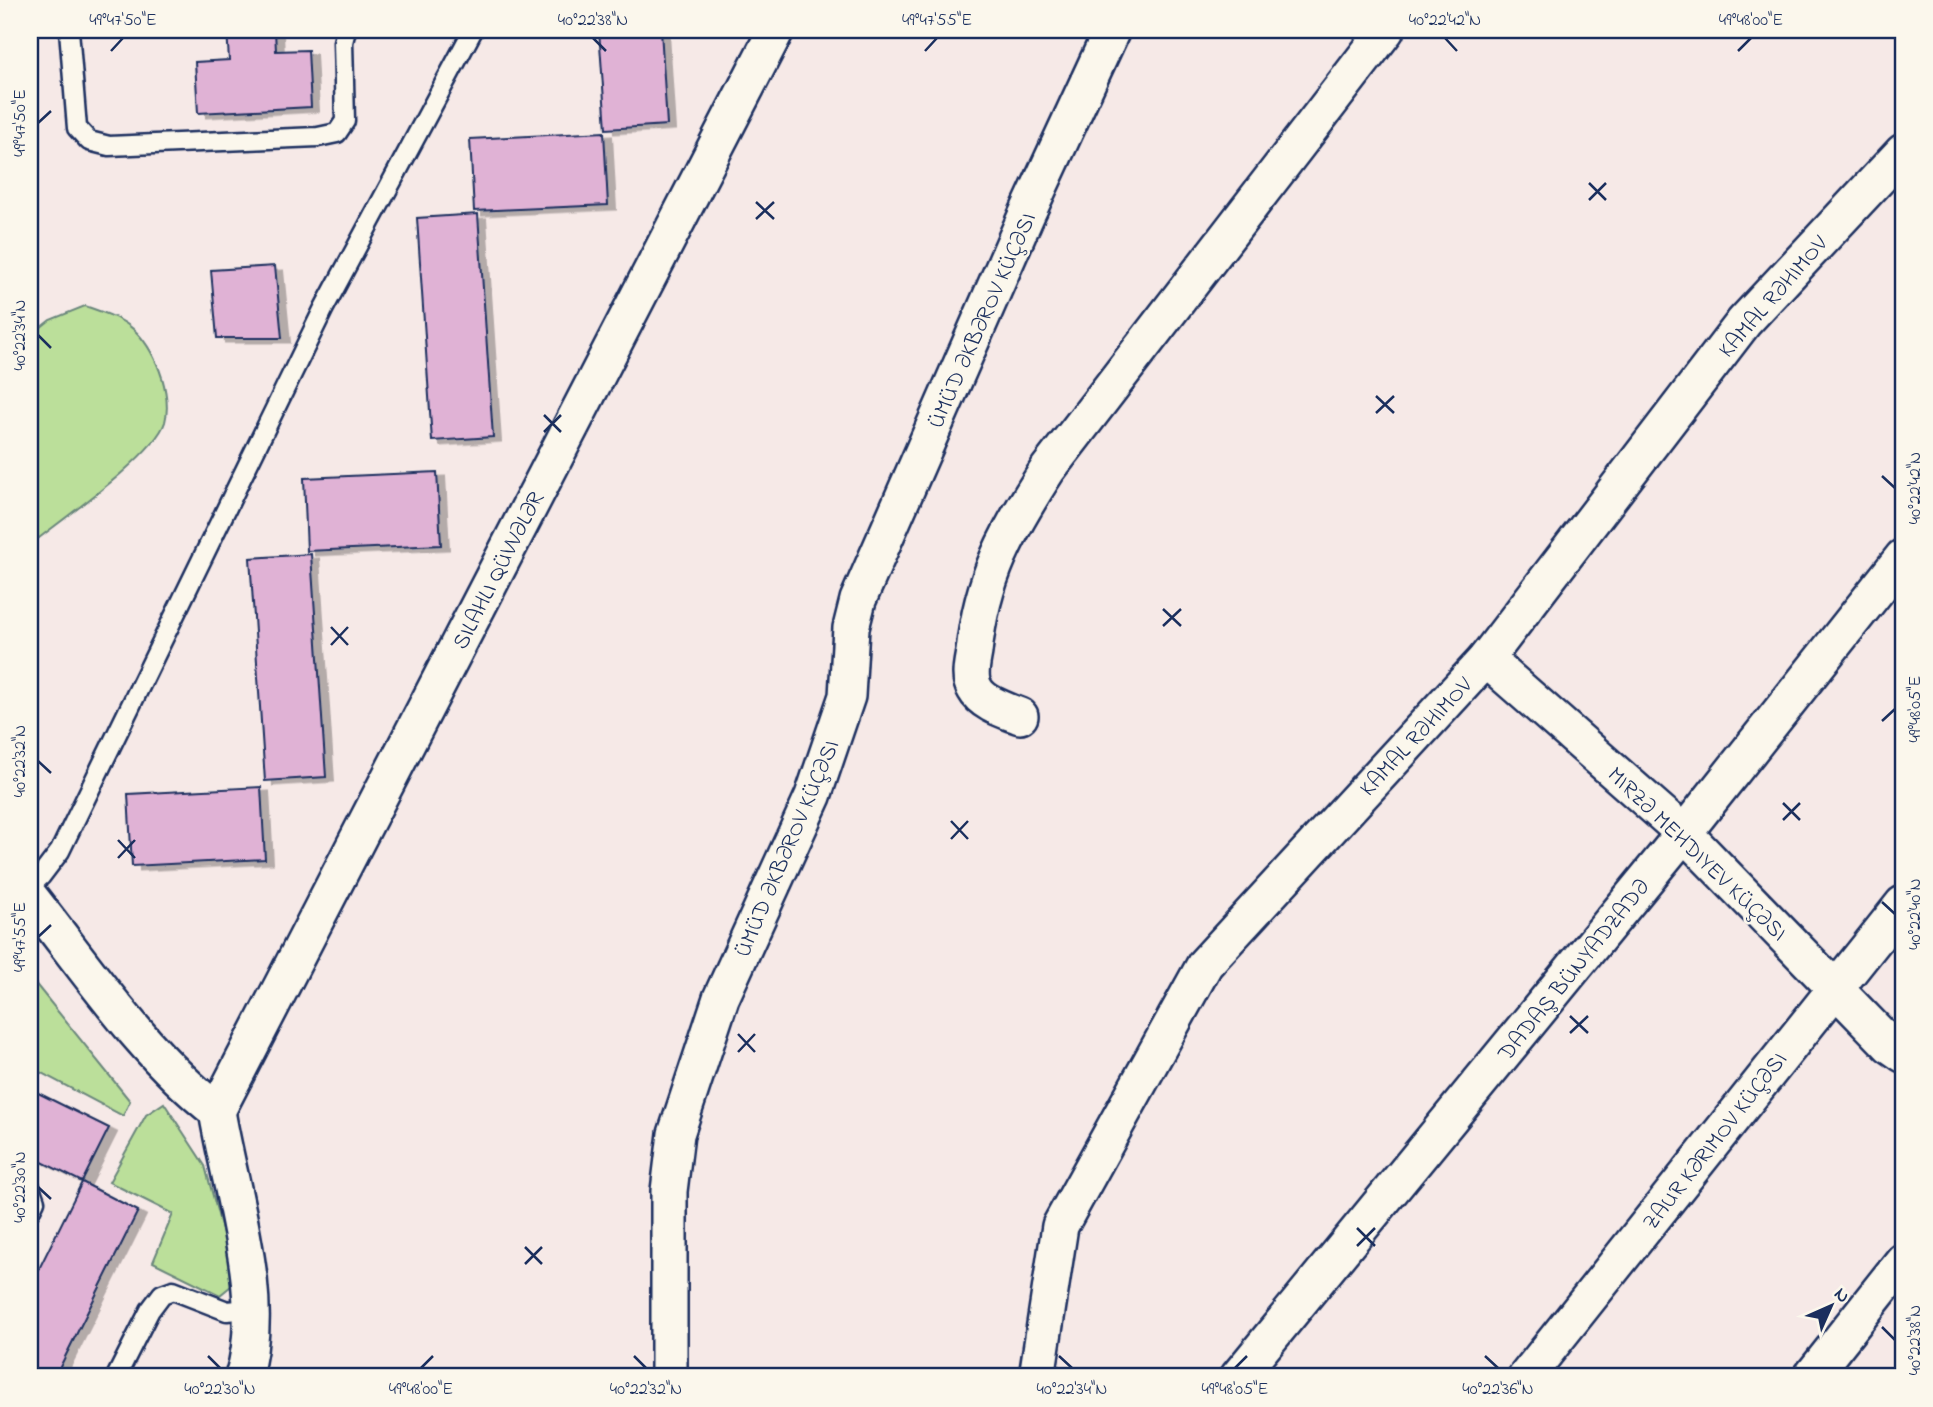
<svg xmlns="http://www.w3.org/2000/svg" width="1933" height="1407" font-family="'Indie Flower',sans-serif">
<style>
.green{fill:#bbdf9a;stroke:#6b877c;stroke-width:2}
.building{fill:#e0b2d5;stroke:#1b2f5e;stroke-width:2;filter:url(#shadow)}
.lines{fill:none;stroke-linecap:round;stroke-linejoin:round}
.service-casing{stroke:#1b2f5e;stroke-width:23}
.minor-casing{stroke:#1b2f5e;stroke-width:40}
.service{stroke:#fbf7ec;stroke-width:18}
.minor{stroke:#fbf7ec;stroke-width:35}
.ticks{fill:none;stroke:#1b2f5e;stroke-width:2.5}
.labels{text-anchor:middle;stroke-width:5;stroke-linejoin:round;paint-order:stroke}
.street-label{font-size:23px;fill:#1b2f5e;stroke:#fbf7ec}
.neatline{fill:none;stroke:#1b2f5e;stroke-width:2.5}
.ticks-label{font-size:18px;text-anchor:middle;fill:#1b2f5e}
</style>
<defs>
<filter id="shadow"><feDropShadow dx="8" dy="4.5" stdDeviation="0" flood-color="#0004"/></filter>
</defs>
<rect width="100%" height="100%" fill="#f6e9e7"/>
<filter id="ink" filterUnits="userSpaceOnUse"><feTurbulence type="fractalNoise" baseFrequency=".0143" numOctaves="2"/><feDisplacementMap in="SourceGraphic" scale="14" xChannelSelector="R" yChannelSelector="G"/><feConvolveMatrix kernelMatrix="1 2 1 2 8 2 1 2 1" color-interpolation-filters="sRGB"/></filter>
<g filter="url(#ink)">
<g class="green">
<path d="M85,306C123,319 140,326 157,364C164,380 170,404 165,422C155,455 60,521 30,545V336L50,320Z"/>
<polygon points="30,977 130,1101 123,1116 30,1067"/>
<polygon points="164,1103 205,1166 236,1282 220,1295 153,1262 173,1214 109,1182 146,1115"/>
</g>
<g class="building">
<polygon points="227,30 275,30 276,51 308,50 311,107 198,113 195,62 229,60"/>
<polygon points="599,30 661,30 667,125 606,129"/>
<polygon points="604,132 608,205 474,211 470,139"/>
<polygon points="478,214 493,437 432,441 417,218"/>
<polygon points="275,266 282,338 217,338 211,270"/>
<polygon points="437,472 441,545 307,551 304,478"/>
<polygon points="311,554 326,777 265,781 250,558"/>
<polygon points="261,787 265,859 132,866 128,794"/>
<polygon points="30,1089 109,1128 82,1182 30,1156"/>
<polygon points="82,1182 138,1211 55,1377 30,1377 30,1287"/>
</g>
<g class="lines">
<g class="service-casing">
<g id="service">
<polyline points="69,30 77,128 89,141 109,146 318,137 337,133 345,121 343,42 346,30"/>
<polyline points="30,886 41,876 60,851 324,308 473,30"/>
<polyline points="30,1187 35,1201 30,1211"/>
<polyline points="116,1377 150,1310 162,1294 173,1290 227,1311 251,1309"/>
</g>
</g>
<g class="minor-casing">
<g id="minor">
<polyline points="1486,659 1684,833 1890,1045 1903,1054"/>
<path d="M1020,716C1005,710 983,704 975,689C968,678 972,664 974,652C982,576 1008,531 1048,469L1386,30"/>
<path d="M30,897C87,969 144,1055 217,1111C230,1190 268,1300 243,1377"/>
<polyline points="217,1111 776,30"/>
<polyline points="669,1377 669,1191 676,1134 721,998 813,796 847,696 851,628 858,600 1026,216 1112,30"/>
<polyline points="1037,1377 1060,1226 1205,964 1486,659 1744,322 1903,152"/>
<polyline points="1238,1377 1684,833 1903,557"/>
<polyline points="1526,1377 1903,904"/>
<polyline points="1811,1377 1903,1261"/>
</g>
</g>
<use href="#service" class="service"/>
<use href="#minor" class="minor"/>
</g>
</g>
<path class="ticks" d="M593,38L606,51M1445,38L1457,51M111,51L123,38M925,51L937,38M1738,51L1751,38M38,123L51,111M1589,183L1606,200M1589,200L1606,183M756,202L774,219M756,219L774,202M38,335L51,348M1376,396L1394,413M1376,413L1394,396M544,415L561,432M544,432L561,415M1882,476L1895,488M1163,609L1181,626M1163,626L1181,609M331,627L348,645M331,645L348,627M1882,721L1895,709M38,761L51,773M1783,803L1800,820M1783,820L1800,803M951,821L968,839M951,839L968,821M118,840L135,858M118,858L135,840M1882,902L1895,914M38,937L51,925M1570,1016L1588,1033M1570,1033L1588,1016M738,1034L755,1052M738,1052L755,1034M38,1187L51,1199M1357,1228L1375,1246M1357,1246L1375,1228M525,1247L542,1264M525,1264L542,1247M1882,1327L1895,1340M208,1356L220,1368M634,1356L646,1368M1059,1356L1072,1368M1485,1356L1498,1368M421,1368L433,1356M1235,1368L1247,1356"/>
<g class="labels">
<g class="street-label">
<text transform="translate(1772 296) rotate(-49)" y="8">KAMAL RƏHIMOV</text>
<text transform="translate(981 320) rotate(-66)" y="8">ÜMÜD ƏKBƏROV KÜÇƏSI</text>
<text transform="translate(497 570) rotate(-63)" y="8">SILAHLI QÜVVƏLƏR</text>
<text transform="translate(1415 736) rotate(-47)" y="8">KAMAL RƏHIMOV</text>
<text transform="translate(786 848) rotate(-67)" y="8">ÜMÜD ƏKBƏROV KÜÇƏSI</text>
<text transform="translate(1698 853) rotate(44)" y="8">MIRZƏ MEHDIYEV KÜÇƏSI</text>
<text transform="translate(1573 969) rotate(-51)" y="8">DADAŞ BÜNYADZADƏ</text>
<text transform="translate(1714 1140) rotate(-52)" y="8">ZAUR KƏRIMOV KÜÇƏSI</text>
</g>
</g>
<rect width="1933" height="1407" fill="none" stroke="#fbf7ec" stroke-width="77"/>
<g transform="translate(1831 1306) rotate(45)" stroke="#fbf7ec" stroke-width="5" paint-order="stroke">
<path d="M0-5L12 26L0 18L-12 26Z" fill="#1b2f5e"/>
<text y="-10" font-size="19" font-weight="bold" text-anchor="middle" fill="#1b2f5e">N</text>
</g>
<rect x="38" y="38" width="1857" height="1330" class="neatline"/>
<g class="ticks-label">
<text x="123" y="25">49°47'50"E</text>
<text x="593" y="25">40°22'38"N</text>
<text x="937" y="25">49°47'55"E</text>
<text x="1445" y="25">40°22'42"N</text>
<text x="1751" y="25">49°48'00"E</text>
<text transform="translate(19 123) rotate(-90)" y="6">49°47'50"E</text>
<text transform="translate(19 335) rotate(-90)" y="6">40°22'34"N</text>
<text transform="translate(1914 488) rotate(-90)" y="6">40°22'42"N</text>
<text transform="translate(1914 709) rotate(-90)" y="6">49°48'05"E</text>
<text transform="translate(19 761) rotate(-90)" y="6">40°22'32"N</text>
<text transform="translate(1914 914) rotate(-90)" y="6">40°22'40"N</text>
<text transform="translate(19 937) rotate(-90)" y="6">49°47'55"E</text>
<text transform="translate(19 1187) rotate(-90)" y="6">40°22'30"N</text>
<text transform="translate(1914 1340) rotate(-90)" y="6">40°22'38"N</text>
<text x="220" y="1394">40°22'30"N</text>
<text x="421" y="1394">49°48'00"E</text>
<text x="646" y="1394">40°22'32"N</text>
<text x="1072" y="1394">40°22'34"N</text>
<text x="1235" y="1394">49°48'05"E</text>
<text x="1498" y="1394">40°22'36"N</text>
</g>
</svg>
